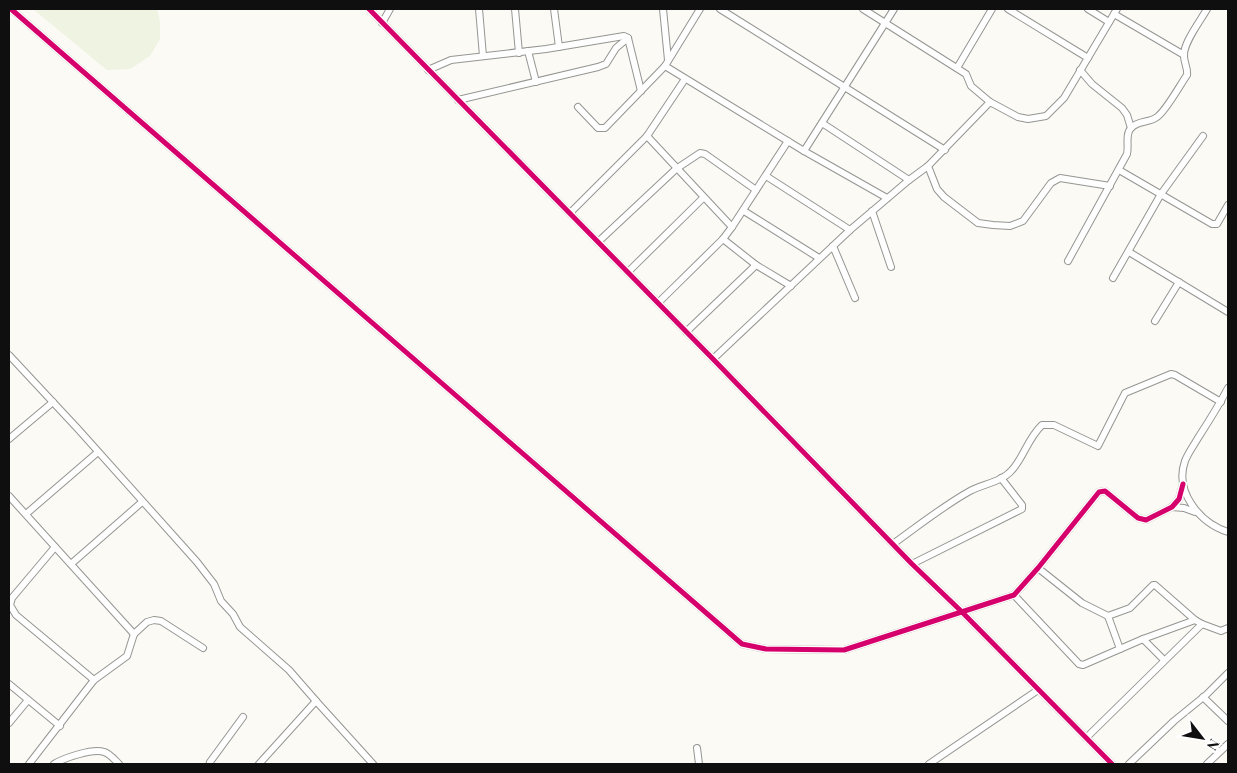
<svg xmlns="http://www.w3.org/2000/svg" width="1237" height="773" font-family="'Playfair Display',serif">
<style>
.pitch{fill:#eff3e1}
.lines{fill:none;stroke-linecap:round;stroke-linejoin:round}
.minor-casing{stroke:#959593;stroke-width:8}
.minor{stroke:#fefefe;stroke-width:6}
.cycleway-casing{stroke:#fff;stroke-width:8}
.cycleway{stroke:#d6006c;stroke-width:5}
</style>
<rect width="100%" height="100%" fill="#fbfaf5"/>
<polygon class="pitch" points="33,9 157,9 160,22 160,39 150,56 130,69 107,70"/>
<g class="lines">
<g class="minor-casing">
<g id="minor">
<polyline points="11,9 742,644 766,649 844,650 1014,595 1038,568 1099,492 1105,491 1138,518 1146,520 1172,507 1179,499 1183,484"/>
<polyline points="369,9 713,359 912,564 962,612 1112,764"/>
<polyline points="479,9 483,56"/>
<polyline points="515,9 519,53"/>
<polyline points="554,9 559,47"/>
<polyline points="663,9 668,60"/>
<polyline points="720,9 945,150"/>
<polyline points="863,9 966,74 971,86 990,102"/>
<polyline points="1008,9 1088,58"/>
<polyline points="1088,9 1109,22"/>
<polyline points="1114,14 1184,55"/>
<polyline points="382,23 390,9"/>
<polyline points="528,51 536,82"/>
<polyline points="665,66 804,151 887,198"/>
<polyline points="957,68 992,9"/>
<polyline points="428,70 451,60 546,49 624,36 628,38"/>
<polyline points="1080,70 1092,84 1122,108 1127,115 1131,128"/>
<polyline points="458,100 598,67 606,64 616,48 628,38 641,91"/>
<polyline points="578,107 598,128 605,128 665,66 700,9"/>
<polyline points="822,123 909,180"/>
<polyline points="647,136 732,227"/>
<polyline points="804,151 894,9"/>
<polyline points="928,166 937,189 944,197 978,223 993,225 1010,226 1023,221 1051,183 1060,178 1110,186"/>
<polyline points="1119,170 1212,224 1217,224 1228,205"/>
<polyline points="766,176 850,230"/>
<polyline points="744,211 819,258"/>
<polyline points="872,211 891,267"/>
<polyline points="570,213 647,136 685,79"/>
<polyline points="723,239 756,265 791,286"/>
<polyline points="598,242 676,169 700,153 705,154 756,190"/>
<polyline points="833,246 855,298"/>
<polyline points="1129,252 1228,312"/>
<path d="M1068,261L1127,154C1129,146 1125,134 1131,128C1138,120 1150,123 1157,117C1166,111 1180,85 1187,75C1188,68 1184,63 1184,56C1183,43 1201,20 1207,9"/>
<polyline points="628,272 703,198"/>
<polyline points="1113,278 1161,194 1203,136"/>
<polyline points="658,303 723,239 732,227 788,141"/>
<polyline points="1155,321 1179,282"/>
<polyline points="686,332 756,265"/>
<polyline points="9,355 78,429 197,562 214,584 221,601 233,614 240,627 289,670 316,701"/>
<polyline points="713,359 850,230 909,180 928,166 990,102 1018,117 1028,119 1046,116 1064,98 1117,9"/>
<path d="M1228,388C1219,405 1209,421 1198,438C1194,445 1188,453 1185,461C1174,492 1200,523 1228,532"/>
<polyline points="9,439 53,402"/>
<polyline points="9,496 134,634"/>
<polyline points="1172,507 1184,508 1195,512"/>
<polyline points="26,514 98,452"/>
<path d="M893,544C918,526 943,506 970,491C983,484 1002,482 1012,470C1024,457 1028,438 1042,425H1054L1098,446L1125,393L1171,374L1175,375L1221,402"/>
<polyline points="55,547 12,598 10,605 16,615 94,680"/>
<polyline points="71,564 142,502"/>
<polyline points="912,564 1022,509 1022,505 1001,478"/>
<polyline points="1038,568 1082,603 1108,616 1130,608 1153,585 1155,585 1195,620"/>
<polyline points="1014,595 1079,664 1083,665 1143,639 1195,620 1202,624 1086,738"/>
<polyline points="1108,616 1120,649"/>
<polyline points="1202,624 1221,631 1228,628"/>
<polyline points="1143,639 1164,660"/>
<polyline points="9,684 60,726"/>
<polyline points="1203,697 1228,721"/>
<polyline points="9,723 28,700"/>
<polyline points="697,748 699,764"/>
<polyline points="210,762 243,717"/>
<polyline points="29,764 94,680 127,656 134,634 147,622 154,620 161,621 203,648"/>
<path d="M54,764C64,758 93,748 104,752C109,753 115,760 119,764"/>
<polyline points="259,764 316,701 373,764"/>
<polyline points="929,764 1038,690"/>
<polyline points="1129,764 1174,721 1206,695 1228,673"/>
<polyline points="1207,764 1228,744"/>
</g>
</g>
<use href="#minor" class="minor"/>
<g class="cycleway-casing">
<g id="cycleway">
<polyline points="11,9 742,644 766,649 844,650 1014,595 1038,568 1099,492 1105,491 1138,518 1146,520 1172,507 1179,499 1183,484"/>
<polyline points="369,9 713,359 912,564 962,612 1112,764"/>
</g>
</g>
<use href="#cycleway" class="cycleway"/>
</g>
<rect width="1237" height="773" fill="none" stroke="#0f0f0f" stroke-width="20"/>
<g transform="translate(1202 738) rotate(121)" stroke="#ffffff" stroke-width="4" paint-order="stroke">
<path d="M0-4L9 19L0 12L-9 19Z" fill="#0f0f0f"/>
<text y="-8" font-size="14" font-weight="bold" text-anchor="middle" fill="#0f0f0f">N</text>
</g>
</svg>
